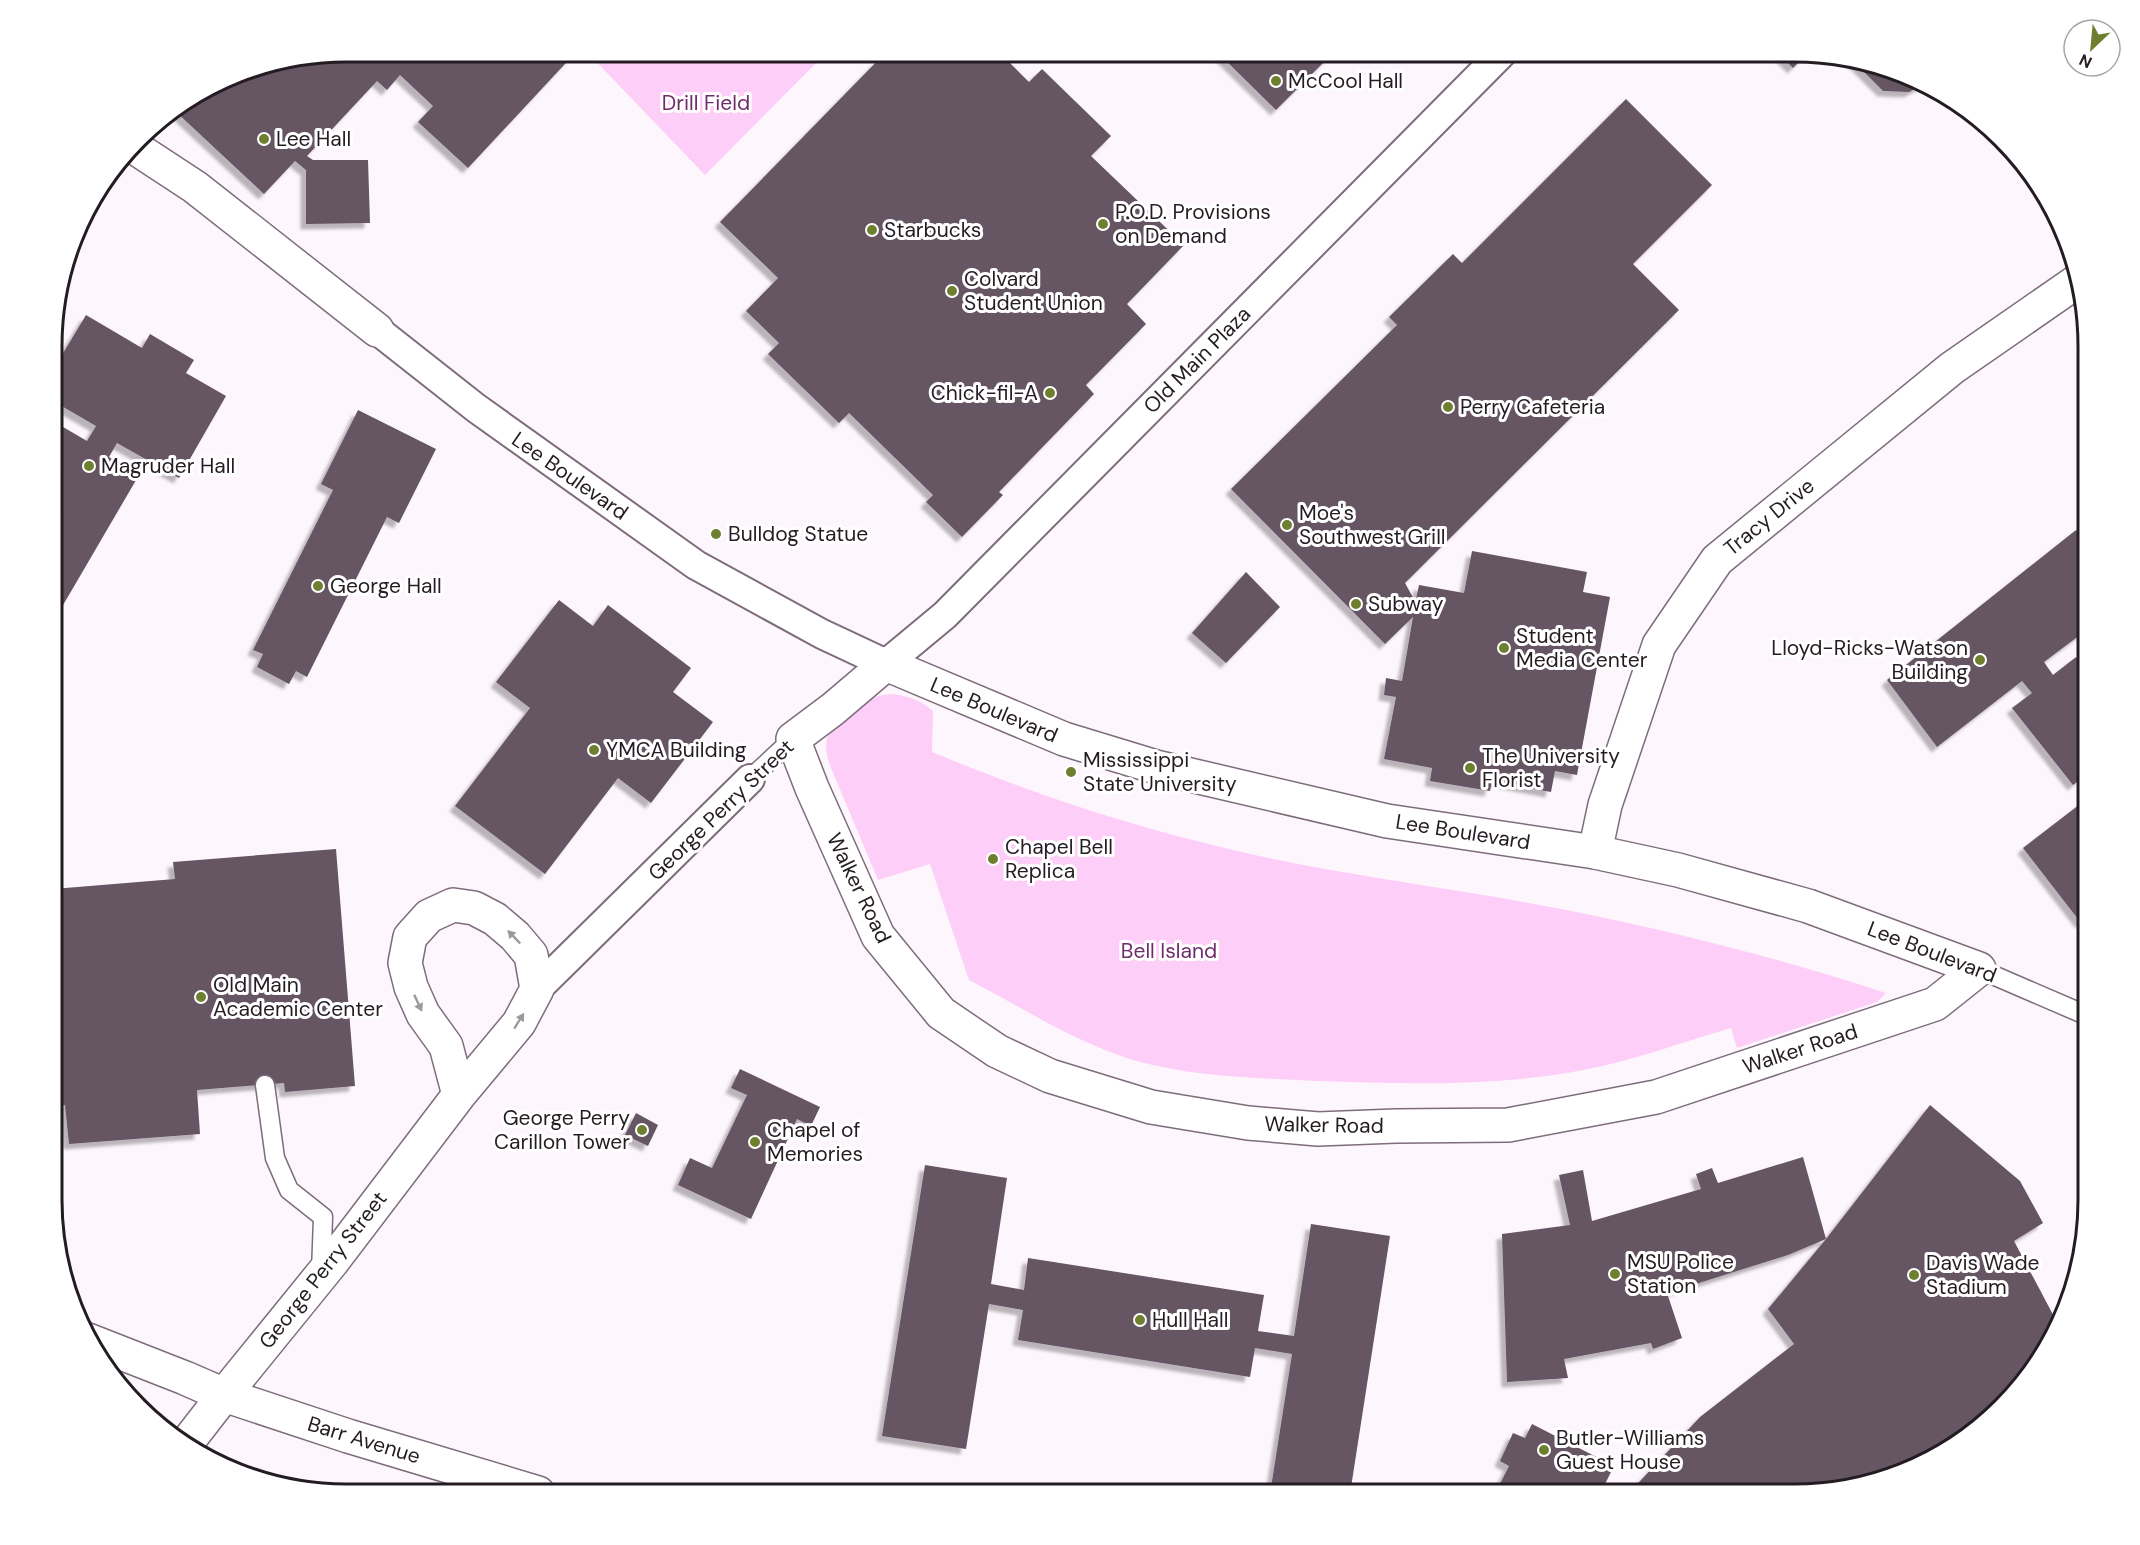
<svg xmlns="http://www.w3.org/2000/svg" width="2140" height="1545" font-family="'DM Sans',sans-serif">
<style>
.green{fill:#fdcef7}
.building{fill:#665464;filter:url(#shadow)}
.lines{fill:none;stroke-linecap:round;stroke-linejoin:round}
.service-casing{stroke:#7e6c7c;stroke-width:21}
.pedestrian-casing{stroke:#7e6c7c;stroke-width:32}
.minor-casing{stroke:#7e6c7c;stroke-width:36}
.tertiary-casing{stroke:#7e6c7c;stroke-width:36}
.service{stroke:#fff;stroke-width:18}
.pedestrian{stroke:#fff;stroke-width:28}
.minor{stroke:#fff;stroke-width:33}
.tertiary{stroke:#fff;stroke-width:33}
.oneway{fill:#9c999c}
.poi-dot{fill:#6e802f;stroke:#fff;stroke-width:2}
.labels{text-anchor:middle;stroke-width:6;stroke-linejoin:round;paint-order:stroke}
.poi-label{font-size:21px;fill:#241c23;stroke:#fff;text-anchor:start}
.park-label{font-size:21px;fill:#702b6b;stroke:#fff}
.street-label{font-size:21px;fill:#241c23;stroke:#fff}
.rim{fill:none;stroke:#241c23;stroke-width:3}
</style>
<defs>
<filter id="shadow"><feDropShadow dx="-5.5" dy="5.5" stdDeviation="1.5" flood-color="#0004"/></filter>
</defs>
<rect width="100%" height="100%" fill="#fef6fd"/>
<g class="green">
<polygon points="586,51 828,51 705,175"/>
<path d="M892,694C908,696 921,700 933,711L932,752C1030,793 1130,826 1233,850C1334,874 1438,886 1540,905C1657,927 1773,956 1886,993L1877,1002L1737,1048L1731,1028C1682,1042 1633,1061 1583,1070C1495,1087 1405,1084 1316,1081C1258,1078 1197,1077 1140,1062C1081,1046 1023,1008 969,980L930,864L878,880L829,763C827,755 825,748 827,739C830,727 861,703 873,698C879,695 885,695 892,694Z"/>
</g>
<g class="building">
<polygon points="346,51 577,51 468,168 418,122 433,106 400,75 387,90 377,81 307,156 313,160 368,160 370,223 306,224 306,170 295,161 264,194 174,110 233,73"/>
<polygon points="887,51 998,51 1029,82 1042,69 1111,136 1091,156 1184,245 1127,304 1146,324 1086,385 1094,394 999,492 1003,495 962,537 926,502 933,495 849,413 839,423 768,354 779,343 746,311 778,278 720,222"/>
<polygon points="1216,51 1335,51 1276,110"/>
<polygon points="1777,52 1809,52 1793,68"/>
<polygon points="1851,59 1889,67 1923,85 1909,92 1883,91"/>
<polygon points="1626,99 1712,185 1633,264 1679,310 1405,583 1415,601 1414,609 1419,585 1464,593 1472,551 1587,572 1583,592 1610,597 1577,775 1555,771 1551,792 1492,781 1490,791 1430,781 1432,768 1384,759 1396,697 1384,695 1386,678 1402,681 1413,617 1385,644 1231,489 1397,325 1389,317 1453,254 1462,263"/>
<polygon points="86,315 142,348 150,334 194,360 186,373 226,396 179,478 117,443 109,457 139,475 59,612 53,609 53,432 58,424 87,441 96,426 53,401 53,370"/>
<polygon points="358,410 436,449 399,523 387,517 307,677 296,671 289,684 257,667 263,654 253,650 333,490 321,484"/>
<polygon points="2076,530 2088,545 2088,629 2044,662 2053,675 2076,657 2088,672 2088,773 2073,785 2012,708 2032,693 2022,681 1937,747 1887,680"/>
<polygon points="1246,572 1280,607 1226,663 1192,633"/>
<polygon points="559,600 593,626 608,605 691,668 673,692 713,722 651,803 618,778 545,874 455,806 530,708 496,682"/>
<polygon points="2088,798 2088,917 2081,923 2023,848"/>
<polygon points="336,849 355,1086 285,1092 284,1083 197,1090 200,1134 69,1144 65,1105 53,1106 53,889 175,879 173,862"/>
<polygon points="740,1069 820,1107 811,1126 797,1119 751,1219 678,1185 690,1158 712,1168 747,1095 731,1088"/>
<polygon points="1930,1105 2020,1181 2043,1223 2014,1241 2059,1326 2028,1379 1925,1463 1870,1484 1794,1494 1628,1494 1700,1417 1794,1344 1768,1309 1826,1239 1788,1255 1667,1293 1682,1338 1653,1349 1651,1343 1564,1359 1568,1378 1507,1382 1502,1234 1570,1225 1559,1175 1583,1170 1592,1221 1701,1189 1696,1174 1712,1168 1718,1183 1803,1157 1826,1239"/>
<polygon points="636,1113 658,1125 648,1146 625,1135"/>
<polygon points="925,1165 1007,1178 991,1284 1024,1290 1028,1258 1264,1295 1258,1331 1294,1336 1311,1224 1390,1236 1350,1494 1270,1494 1292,1354 1255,1348 1250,1377 1018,1340 1023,1310 989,1304 966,1449 882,1436"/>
<polygon points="1532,1424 1614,1466 1600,1494 1495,1494 1509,1466 1500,1461 1513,1433 1525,1438"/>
</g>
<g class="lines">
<g class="service-casing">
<g id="service">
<polyline points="750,779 793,739"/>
<polyline points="1979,969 2088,1016"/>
<polyline points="265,1085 275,1158 289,1190 323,1217 321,1273"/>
</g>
</g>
<g class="pedestrian-casing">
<g id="pedestrian">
<polyline points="377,330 476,408 696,565 822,634 886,664 945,615 1504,51"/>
<polyline points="537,989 750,779"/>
</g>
</g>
<g class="minor-casing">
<g id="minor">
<polyline points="134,147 195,187 377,330"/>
<polygon points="886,664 1064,739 1156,767 1387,821 1595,852 1678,870 1808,906 1979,969 1935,1004 1656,1097 1508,1125 1396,1126 1318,1129 1248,1123 1151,1107 1050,1076 997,1051 941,1013 878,936 812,788 793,739 833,709"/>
<polyline points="1595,852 1605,805 1659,645 1717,560 1952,368 2076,282"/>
<polyline points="224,1395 332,1262 459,1095 519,1023 537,989 531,955 515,936 495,919 474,908 453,905 429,916 410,937 405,963 411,987 423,1014 446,1046 459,1095"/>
</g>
</g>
<g class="tertiary-casing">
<g id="tertiary">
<polyline points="88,1340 185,1378 224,1395 348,1436 538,1493"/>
<polyline points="186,1444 224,1395"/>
</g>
</g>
<use href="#service" class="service"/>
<use href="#pedestrian" class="pedestrian"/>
<use href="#minor" class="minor"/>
<use href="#tertiary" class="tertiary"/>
</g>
<defs><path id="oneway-solid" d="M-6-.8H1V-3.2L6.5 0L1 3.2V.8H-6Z" transform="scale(1.5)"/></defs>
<g class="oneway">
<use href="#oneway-solid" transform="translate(514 937) rotate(-134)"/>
<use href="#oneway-solid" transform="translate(418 1003) rotate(65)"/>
<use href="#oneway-solid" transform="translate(519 1021) rotate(-58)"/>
</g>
<g class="poi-dot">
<circle cx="1276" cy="81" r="6"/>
<circle cx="264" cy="139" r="6"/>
<circle cx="1103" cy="224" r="6"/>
<circle cx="872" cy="230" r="6"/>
<circle cx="952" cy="291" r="6"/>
<circle cx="1050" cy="393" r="6"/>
<circle cx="1448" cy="407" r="6"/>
<circle cx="89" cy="466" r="6"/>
<circle cx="1287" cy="525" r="6"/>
<circle cx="716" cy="534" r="6"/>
<circle cx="318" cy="586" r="6"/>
<circle cx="1356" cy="604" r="6"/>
<circle cx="1504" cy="648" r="6"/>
<circle cx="1980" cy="660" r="6"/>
<circle cx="594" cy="750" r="6"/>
<circle cx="1470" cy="768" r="6"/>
<circle cx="1071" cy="772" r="6"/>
<circle cx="993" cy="859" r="6"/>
<circle cx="201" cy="997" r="6"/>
<circle cx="642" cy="1130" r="6"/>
<circle cx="755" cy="1142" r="6"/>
<circle cx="1615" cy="1274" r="6"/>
<circle cx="1914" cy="1275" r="6"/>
<circle cx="1140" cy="1320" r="6"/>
<circle cx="1544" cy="1450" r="6"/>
</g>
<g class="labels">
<g class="poi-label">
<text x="1288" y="88">McCool Hall</text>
<text x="276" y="146">Lee Hall</text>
<text x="1115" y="219">P.O.D. Provisions<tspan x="1115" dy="24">on Demand</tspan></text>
<text x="884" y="237">Starbucks</text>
<text x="964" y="286">Colvard<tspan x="964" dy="24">Student Union</tspan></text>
<text x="1038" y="400" text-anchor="end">Chick-fil-A</text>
<text x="1460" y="414">Perry Cafeteria</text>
<text x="101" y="473">Magruder Hall</text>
<text x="1299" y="520">Moe's<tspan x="1299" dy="24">Southwest Grill</tspan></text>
<text x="728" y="541">Bulldog Statue</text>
<text x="330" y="593">George Hall</text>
<text x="1368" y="611">Subway</text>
<text x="1516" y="643">Student<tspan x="1516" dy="24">Media Center</tspan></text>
<text x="1968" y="655" text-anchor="end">Lloyd-Ricks-Watson<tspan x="1968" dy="24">Building</tspan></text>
<text x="606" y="757">YMCA Building</text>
<text x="1482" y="763">The University<tspan x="1482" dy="24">Florist</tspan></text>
<text x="1083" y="767">Mississippi<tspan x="1083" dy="24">State University</tspan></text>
<text x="1005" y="854">Chapel Bell<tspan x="1005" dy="24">Replica</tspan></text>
<text x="213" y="992">Old Main<tspan x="213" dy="24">Academic Center</tspan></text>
<text x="630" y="1125" text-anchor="end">George Perry<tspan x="630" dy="24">Carillon Tower</tspan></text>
<text x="767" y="1137">Chapel of<tspan x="767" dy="24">Memories</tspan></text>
<text x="1627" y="1269">MSU Police<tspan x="1627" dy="24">Station</tspan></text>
<text x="1926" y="1270">Davis Wade<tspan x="1926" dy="24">Stadium</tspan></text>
<text x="1152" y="1327">Hull Hall</text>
<text x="1556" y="1445">Butler-Williams<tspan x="1556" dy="24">Guest House</tspan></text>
</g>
<g class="park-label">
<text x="706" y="110">Drill Field</text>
<text x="1169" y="958">Bell Island</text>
</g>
<g class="street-label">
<text transform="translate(1197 360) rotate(-45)" y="7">Old Main Plaza</text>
<text transform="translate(570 476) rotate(35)" y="7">Lee Boulevard</text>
<text transform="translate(1769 517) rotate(-39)" y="7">Tracy Drive</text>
<text transform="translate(994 710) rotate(23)" y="7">Lee Boulevard</text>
<text transform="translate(721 810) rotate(-44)" y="7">George Perry Street</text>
<text transform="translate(1463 832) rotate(9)" y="7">Lee Boulevard</text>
<text transform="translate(859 888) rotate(64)" y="7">Walker Road</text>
<text transform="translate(1932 952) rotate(21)" y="7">Lee Boulevard</text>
<text transform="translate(1800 1049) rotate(-18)" y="7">Walker Road</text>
<text transform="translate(1324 1125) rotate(1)" y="7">Walker Road</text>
<text transform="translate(323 1270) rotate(-52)" y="7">George Perry Street</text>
<text transform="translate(364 1440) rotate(17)" y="7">Barr Avenue</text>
</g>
</g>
<path d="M0 0H2140V1545H0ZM346 62H1794A284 284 0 0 1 2078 346V1200A284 284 0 0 1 1794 1484H346A284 284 0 0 1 62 1200V346A284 284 0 0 1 346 62Z" fill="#fff" fill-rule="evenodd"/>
<path class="rim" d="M346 62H1794A284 284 0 0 1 2078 346V1200A284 284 0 0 1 1794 1484H346A284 284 0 0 1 62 1200V346A284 284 0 0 1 346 62Z"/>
<g transform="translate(2092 48) rotate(206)"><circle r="28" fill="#ffffff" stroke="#a7a4a7" stroke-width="1.5"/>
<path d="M0-4.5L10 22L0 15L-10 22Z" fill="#6e802f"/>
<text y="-9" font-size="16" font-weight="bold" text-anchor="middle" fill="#241c23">N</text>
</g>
</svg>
